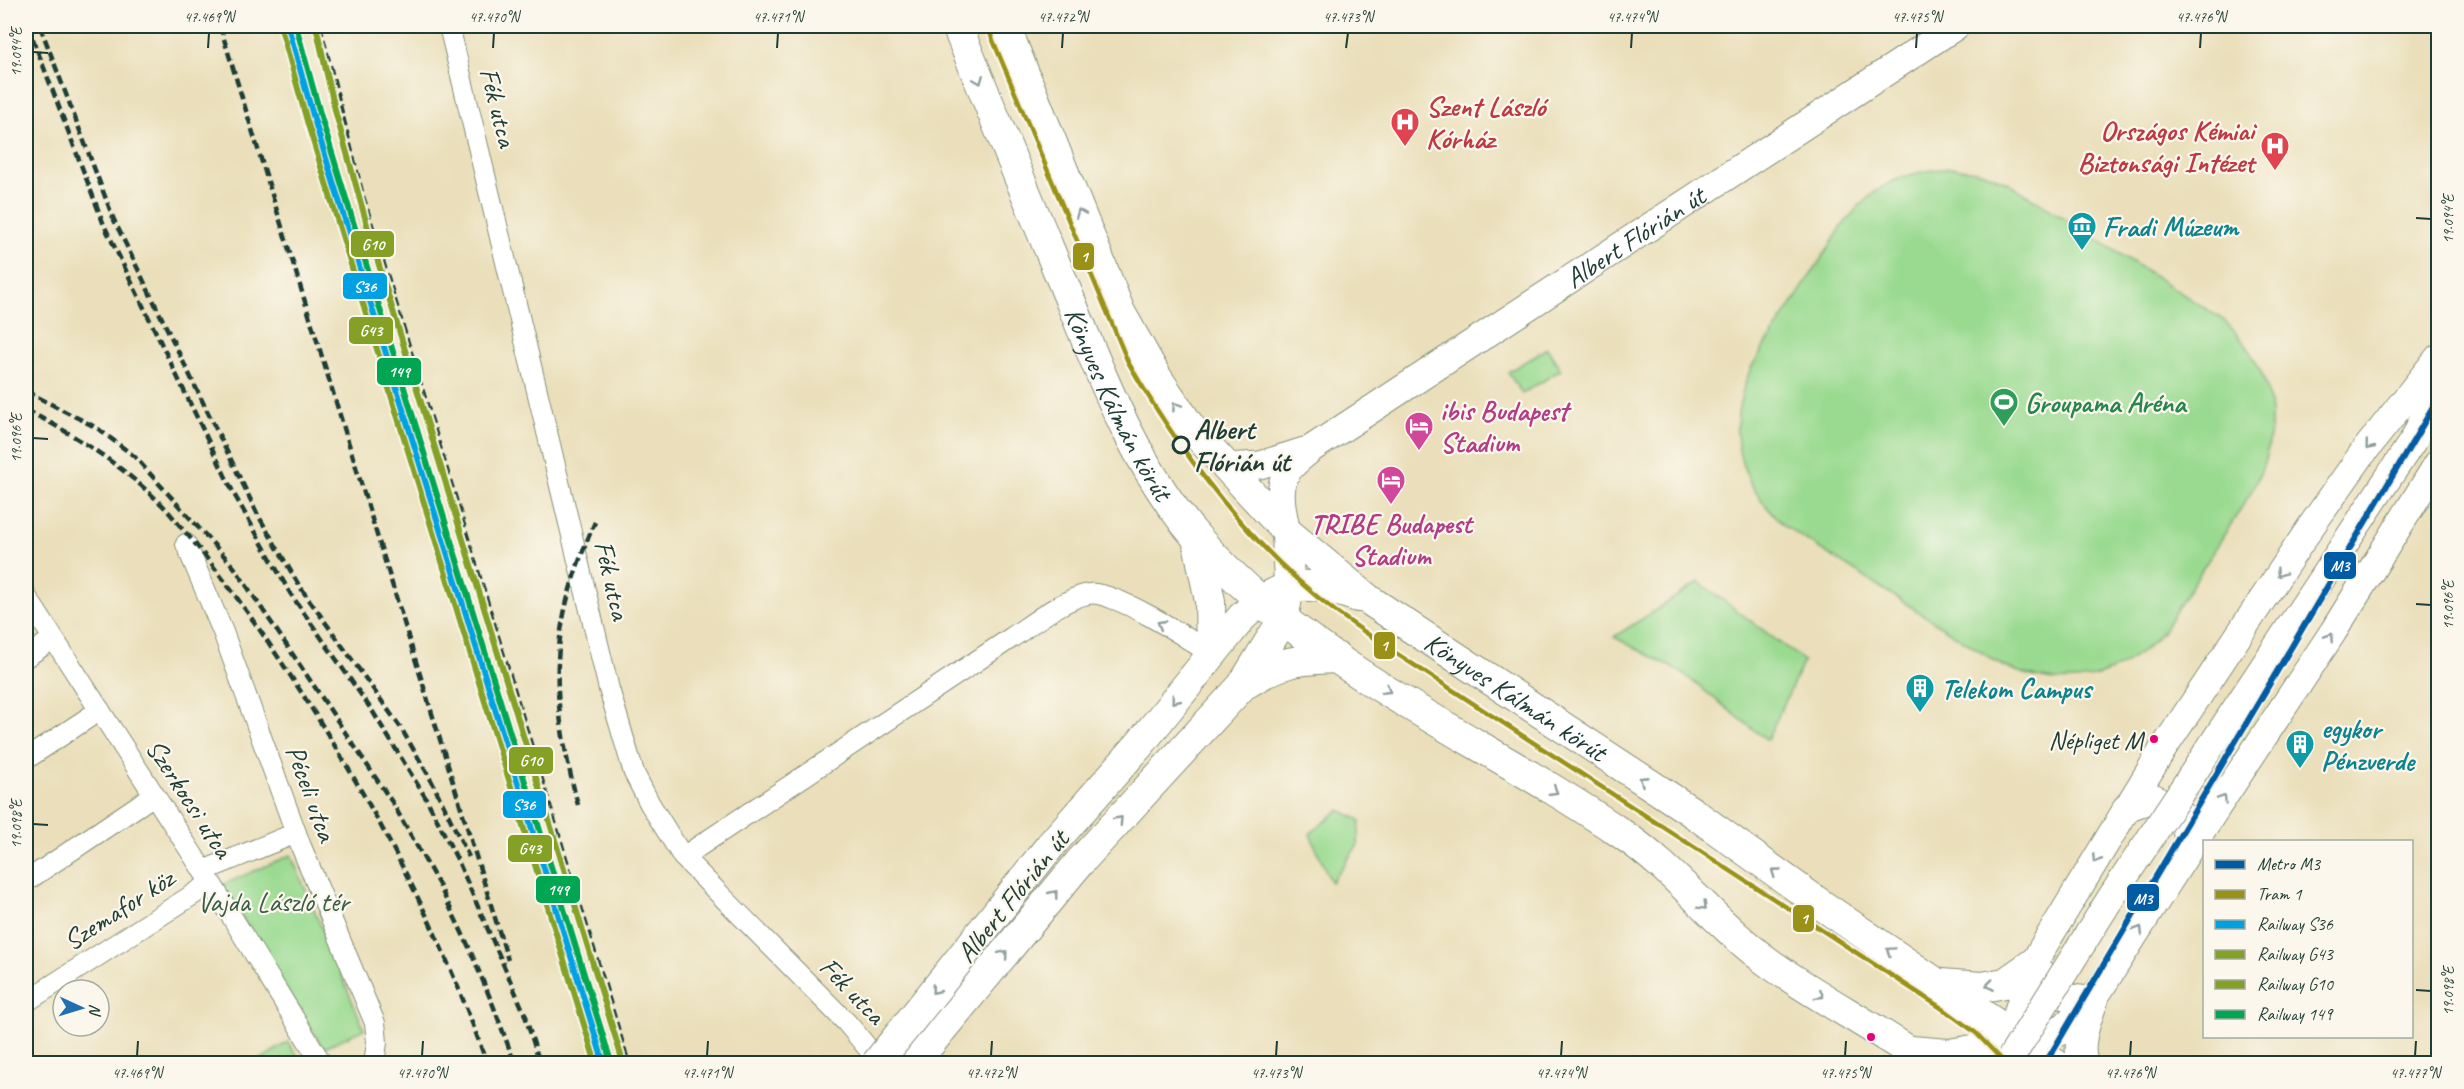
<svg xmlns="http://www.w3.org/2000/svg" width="2464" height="1089" font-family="Caveat,sans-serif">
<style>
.green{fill:#9ada90;stroke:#5c8c62;stroke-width:1.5}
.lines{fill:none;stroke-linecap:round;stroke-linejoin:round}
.street-casing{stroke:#848e77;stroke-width:22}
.secondary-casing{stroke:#848e77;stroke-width:29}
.primary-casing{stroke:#848e77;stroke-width:32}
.street{stroke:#fff;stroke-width:20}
.secondary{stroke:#fff;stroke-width:27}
.primary{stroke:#fff;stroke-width:30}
.rail{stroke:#1f3d34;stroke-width:4.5;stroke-dasharray:9 4.5;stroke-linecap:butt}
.secondary-bridge-casing{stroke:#848e77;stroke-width:29;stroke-linecap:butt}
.primary-bridge-casing{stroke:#848e77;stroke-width:32;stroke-linecap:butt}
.secondary-bridge{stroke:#fff;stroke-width:27}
.primary-bridge{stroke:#fff;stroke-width:30}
.rail-1-casing{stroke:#fbf7ec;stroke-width:10}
.rail-2-casing{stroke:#fbf7ec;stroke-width:10}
.rail-3-casing{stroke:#fbf7ec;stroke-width:10}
.rail-4-casing{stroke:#fbf7ec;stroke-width:10}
.rail-1{stroke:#00a0e3;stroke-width:6}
.rail-2{stroke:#84a025;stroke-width:6}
.rail-3{stroke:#84a025;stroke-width:6}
.rail-4{stroke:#00a651;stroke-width:6}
.tram-1-casing{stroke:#fbf7ec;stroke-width:9}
.tram-1{stroke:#9a9217;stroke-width:4.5}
.metro-1-casing{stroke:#fbf7ec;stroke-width:10}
.metro-1{stroke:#005ca5;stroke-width:6}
.oneway{stroke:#8f9e9a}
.ticks{fill:none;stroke:#1f3d34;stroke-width:2}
.stop-dot{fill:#fbf7ec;stroke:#1f3d34;stroke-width:3}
.bus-dot{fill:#e5007d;stroke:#fbf7ec;stroke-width:2}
.labels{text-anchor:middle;stroke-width:4.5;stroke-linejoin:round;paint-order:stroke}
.bus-label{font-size:26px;fill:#1f3d34;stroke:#fbf7ec;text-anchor:end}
.health-label{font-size:28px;font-weight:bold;fill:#be3a42;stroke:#fbf7ec;text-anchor:start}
.street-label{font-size:28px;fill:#1f3d34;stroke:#fbf7ec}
.culture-label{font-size:28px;font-weight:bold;fill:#0d838f;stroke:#fbf7ec;text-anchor:start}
.leisure-label{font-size:28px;font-weight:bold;fill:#27864d;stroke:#fbf7ec;text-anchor:start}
.hotel-label{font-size:28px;font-weight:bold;fill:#b23c85;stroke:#fbf7ec;text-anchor:start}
.stop-label{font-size:28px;font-weight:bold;fill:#1f3d34;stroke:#fbf7ec;text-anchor:start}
.park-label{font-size:28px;fill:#385c46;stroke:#fbf7ec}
.line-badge{stroke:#fbf7ec;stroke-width:2}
.badge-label{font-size:16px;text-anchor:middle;font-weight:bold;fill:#fff}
.neatline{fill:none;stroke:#1f3d34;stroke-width:2}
.ticks-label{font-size:15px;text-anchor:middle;fill:#1f3d34}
</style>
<rect width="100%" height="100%" fill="#fbf7ec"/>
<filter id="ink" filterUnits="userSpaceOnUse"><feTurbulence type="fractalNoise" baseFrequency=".0167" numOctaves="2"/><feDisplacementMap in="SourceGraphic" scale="12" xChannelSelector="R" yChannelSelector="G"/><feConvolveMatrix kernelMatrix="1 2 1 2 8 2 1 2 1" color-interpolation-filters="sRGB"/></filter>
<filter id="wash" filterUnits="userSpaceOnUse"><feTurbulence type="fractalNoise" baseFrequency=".008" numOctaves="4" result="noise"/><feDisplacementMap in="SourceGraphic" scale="24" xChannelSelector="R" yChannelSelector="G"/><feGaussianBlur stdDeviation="1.35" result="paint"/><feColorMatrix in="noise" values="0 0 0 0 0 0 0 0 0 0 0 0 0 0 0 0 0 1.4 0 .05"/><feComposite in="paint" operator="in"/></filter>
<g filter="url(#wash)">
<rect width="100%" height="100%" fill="#eadfba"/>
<g class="green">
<path d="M1956,168L1983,172L2007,182L2225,321C2275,372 2285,427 2252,491L2163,631C2116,683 2067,693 2003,666L1786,527C1735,480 1724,429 1752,366L1841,228C1872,185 1903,170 1956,168Z"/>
<polygon points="1547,348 1561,370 1522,394 1508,372"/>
<polygon points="1699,582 1804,661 1767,740 1682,673 1614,637"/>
<polygon points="1339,810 1360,820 1358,845 1331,882 1310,834"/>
<polygon points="291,855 364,1029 323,1048 222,885"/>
<polygon points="288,1042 302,1063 255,1063"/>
</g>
</g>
<g filter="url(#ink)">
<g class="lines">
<g class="street-casing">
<g id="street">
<polyline points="449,26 609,689 634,773 650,804 683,857 847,1023 881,1064"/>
<polyline points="186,544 223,632 300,844 375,1023 377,1042 374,1064"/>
<polyline points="26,596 211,883 322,1064"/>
<polyline points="26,657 53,639"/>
<polyline points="26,759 100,710"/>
<path d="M683,857L1011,638C1032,624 1063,599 1088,594C1112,589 1189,638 1211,655"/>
<polyline points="203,871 296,833"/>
<polyline points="26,881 154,795"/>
<polyline points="26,1002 211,883"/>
</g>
</g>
<g class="secondary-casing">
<g id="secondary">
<path d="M2438,358L2362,454L2312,525L2163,749L2041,950L2035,962C2053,994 2056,998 2093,1000L2190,848L2333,632L2438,463"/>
<polyline points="2414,439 2438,386"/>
<polyline points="1226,467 1260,465 1304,451"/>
<path id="s1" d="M1287,532C1283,513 1275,485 1290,468C1296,461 1304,455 1311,449L1956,26"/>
<polyline points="2126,808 2155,798 2183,817 2190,848"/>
</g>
</g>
<g class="primary-casing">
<g id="primary">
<path id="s2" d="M957,26C992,112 1028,199 1064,285C1100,373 1135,467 1198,539C1313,670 1481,737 1622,834C1677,871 1717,926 1772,965C1822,1000 1878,1029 1928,1064"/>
<path id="s3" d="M1005,26L1120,312L1157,378L1190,427L1287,532L1369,600L1692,812L1823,906L2055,1064"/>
<polyline points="1197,538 1210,601 1211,655"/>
<path d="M1247,683C1284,660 1295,660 1338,658"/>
<path d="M1050,846L1140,744L1242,617C1283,579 1306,580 1358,597"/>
<polyline points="1941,984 1982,987 2005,983 2035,962"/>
<polyline points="1911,1051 1949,1054 2039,1039 2065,1028 2093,1000"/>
<polyline points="2017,1055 2019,1012 2035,962"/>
<polyline points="913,1064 1079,863 1242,686 1283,620 1289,587 1287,532"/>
<path d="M2083,1064C2076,1044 2086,1021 2092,1003"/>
</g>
</g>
<use href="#street" class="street"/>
<use href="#secondary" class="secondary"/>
<use href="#primary" class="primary"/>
<g class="rail">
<polyline points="28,26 104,225 234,494 290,593 373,712 427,800 458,861 527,1019"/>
<polyline points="40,26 114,220 258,515 300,587 401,728 430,778 469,857"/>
<polyline points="220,26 508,960"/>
<polyline points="320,26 363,196 629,1064"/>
<polyline points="26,391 97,428 134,456 234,567 392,802 439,885 468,945 493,1005 515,1064"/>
<path d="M26,410C74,434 120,464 159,502C169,511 177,523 186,533C216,568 242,604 268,642C357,773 435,913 487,1064"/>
<path d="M578,805C549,694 548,628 595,522"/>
<polyline points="524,1012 540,1064"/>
</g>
<g class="secondary-bridge-casing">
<polyline id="secondary-bridge" points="2007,1064 2112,896 2414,439"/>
</g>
<g class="primary-bridge-casing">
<polyline id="primary-bridge" points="876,1064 1050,846"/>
</g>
<use href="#secondary-bridge" class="secondary-bridge"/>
<use href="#primary-bridge" class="primary-bridge"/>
<g class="rail-1-casing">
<polyline id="rail-1" points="288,26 314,119 604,1064"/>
</g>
<g class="rail-2-casing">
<polyline id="rail-2" points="281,28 307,121 596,1064"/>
</g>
<g class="rail-3-casing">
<polyline id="rail-3" points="316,26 336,114 371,239 623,1062"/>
</g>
<g class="rail-4-casing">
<polyline id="rail-4" points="296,26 321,117 611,1062"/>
</g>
<use href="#rail-1" class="rail-1"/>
<use href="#rail-2" class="rail-2"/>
<use href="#rail-3" class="rail-3"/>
<use href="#rail-4" class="rail-4"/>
<g class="tram-1-casing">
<path id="tram-1" d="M987,26L1128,362C1182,456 1248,544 1335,611C1353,624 1372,637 1391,650L1946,1011L1976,1033L2006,1064"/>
</g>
<use href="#tram-1" class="tram-1"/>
<g class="metro-1-casing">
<polyline id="metro-1" points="2045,1064 2438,399"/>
</g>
<use href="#metro-1" class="metro-1"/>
</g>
<defs><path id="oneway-chevron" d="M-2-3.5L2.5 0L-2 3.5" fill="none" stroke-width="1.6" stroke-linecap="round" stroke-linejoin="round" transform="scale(1.5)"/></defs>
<g class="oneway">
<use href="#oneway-chevron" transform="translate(979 80) rotate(68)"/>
<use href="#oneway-chevron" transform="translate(1080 213) rotate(-112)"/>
<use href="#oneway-chevron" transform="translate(1176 406) rotate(-124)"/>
<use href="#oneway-chevron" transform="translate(2369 446) rotate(129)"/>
<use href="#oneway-chevron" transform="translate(2280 573) rotate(124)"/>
<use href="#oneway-chevron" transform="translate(1161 624) rotate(-150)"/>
<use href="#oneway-chevron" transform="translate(2330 637) rotate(-57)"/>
<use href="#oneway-chevron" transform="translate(1387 690) rotate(32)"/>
<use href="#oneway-chevron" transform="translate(1175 700) rotate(129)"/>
<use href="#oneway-chevron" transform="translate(1643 780) rotate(-147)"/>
<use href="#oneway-chevron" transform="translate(1554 791) rotate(31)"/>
<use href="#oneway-chevron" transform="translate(2223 799) rotate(-57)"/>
<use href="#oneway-chevron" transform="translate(1119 820) rotate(-47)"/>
<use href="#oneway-chevron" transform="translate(2096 859) rotate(121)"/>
<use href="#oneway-chevron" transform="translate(1775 872) rotate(-144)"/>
<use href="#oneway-chevron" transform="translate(1054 894) rotate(-51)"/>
<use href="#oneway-chevron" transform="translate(1703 906) rotate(45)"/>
<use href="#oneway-chevron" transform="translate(2139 930) rotate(-58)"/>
<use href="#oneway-chevron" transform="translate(1890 951) rotate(-146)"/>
<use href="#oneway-chevron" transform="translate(1004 954) rotate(-50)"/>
<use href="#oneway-chevron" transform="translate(1990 985) rotate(173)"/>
<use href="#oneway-chevron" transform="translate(935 990) rotate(129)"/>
<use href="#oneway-chevron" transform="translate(1820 995) rotate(32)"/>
</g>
</g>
<path class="ticks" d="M208,48L209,33M493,48L494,33M777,48L778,33M1062,48L1063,33M1346,48L1348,33M1631,48L1632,33M1916,48L1917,33M2200,48L2201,33M33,52L48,53M2416,218L2431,219M33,438L48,439M2416,604L2431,605M33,824L48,825M2416,990L2431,991M137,1056L138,1041M422,1056L423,1041M707,1056L708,1041M991,1056L992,1041M1276,1056L1277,1041M1561,1056L1562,1041M1845,1056L1846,1041M2130,1056L2131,1041M2415,1056L2416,1041"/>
<defs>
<g id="hospital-pin" transform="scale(1.5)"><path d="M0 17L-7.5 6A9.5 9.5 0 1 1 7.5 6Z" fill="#e0444e" stroke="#fbf7ec"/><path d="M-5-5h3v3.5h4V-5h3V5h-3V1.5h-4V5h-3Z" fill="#fff"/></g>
<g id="museum-pin" transform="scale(1.5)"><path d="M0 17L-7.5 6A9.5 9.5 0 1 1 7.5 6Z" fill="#0f9aa8" stroke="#fbf7ec"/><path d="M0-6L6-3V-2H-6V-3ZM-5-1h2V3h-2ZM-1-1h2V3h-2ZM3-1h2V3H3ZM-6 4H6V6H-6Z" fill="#fff"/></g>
<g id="stadium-pin" transform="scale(1.5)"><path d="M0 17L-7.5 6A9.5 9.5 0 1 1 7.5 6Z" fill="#2e9e5b" stroke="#fbf7ec"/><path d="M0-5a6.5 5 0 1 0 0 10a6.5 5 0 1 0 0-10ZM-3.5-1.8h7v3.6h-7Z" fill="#fff"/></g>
<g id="hotel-pin" transform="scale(1.5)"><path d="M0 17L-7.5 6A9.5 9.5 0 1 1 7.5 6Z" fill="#d1479c" stroke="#fbf7ec"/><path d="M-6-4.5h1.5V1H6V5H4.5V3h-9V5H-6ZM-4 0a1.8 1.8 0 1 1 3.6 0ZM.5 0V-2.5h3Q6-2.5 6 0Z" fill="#fff"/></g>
<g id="building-pin" transform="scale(1.5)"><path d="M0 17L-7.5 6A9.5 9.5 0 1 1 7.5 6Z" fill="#0f9aa8" stroke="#fbf7ec"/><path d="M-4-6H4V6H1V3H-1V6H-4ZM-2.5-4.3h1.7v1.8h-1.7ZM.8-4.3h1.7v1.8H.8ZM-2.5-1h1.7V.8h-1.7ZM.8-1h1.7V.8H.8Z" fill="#fff"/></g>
</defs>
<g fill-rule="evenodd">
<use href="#hospital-pin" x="1405" y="122"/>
<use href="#hospital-pin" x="2275" y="146"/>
<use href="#museum-pin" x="2082" y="226"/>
<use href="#stadium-pin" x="2004" y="402"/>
<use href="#hotel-pin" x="1419" y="426"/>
<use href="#hotel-pin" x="1391" y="480"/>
<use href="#building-pin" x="1920" y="688"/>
<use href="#building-pin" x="2300" y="744"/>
</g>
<circle class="stop-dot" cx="1181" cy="445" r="8"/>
<g class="bus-dot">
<circle cx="2154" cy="739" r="5"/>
<circle cx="1871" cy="1037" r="5"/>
</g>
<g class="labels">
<g class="bus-label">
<text x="2143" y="749">Népliget M</text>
</g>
<g class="health-label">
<text x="1426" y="116">Szent László<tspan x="1426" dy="32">Kórház</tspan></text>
<text x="2254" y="140" text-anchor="end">Országos Kémiai<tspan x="2254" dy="32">Biztonsági Intézet</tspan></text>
</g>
<g class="street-label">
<text transform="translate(499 107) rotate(76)" y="10">Fék utca</text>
<text dy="10" stroke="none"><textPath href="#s1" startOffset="482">Albert Flórián út</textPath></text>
<text dy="10" stroke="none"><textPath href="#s2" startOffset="411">Könyves Kálmán körút</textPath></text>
<text transform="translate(613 580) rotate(77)" y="10">Fék utca</text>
<text dy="10" stroke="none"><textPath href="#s3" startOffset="868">Könyves Kálmán körút</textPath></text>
<text transform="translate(312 793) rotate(70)" y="10">Péceli utca</text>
<text transform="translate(190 798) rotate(57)" y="10">Szerkocsi utca</text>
<text transform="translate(1012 896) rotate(-51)" y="10">Albert Flórián út</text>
<text transform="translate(118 909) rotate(-33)" y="10">Szemafor köz</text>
<text transform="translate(853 990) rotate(46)" y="10">Fék utca</text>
</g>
<g class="culture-label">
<text x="2103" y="236">Fradi Múzeum</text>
<text x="1941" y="698">Telekom Campus</text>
<text x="2321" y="738">egykor<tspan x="2321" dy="32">Pénzverde</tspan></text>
</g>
<g class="leisure-label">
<text x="2025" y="412">Groupama Aréna</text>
</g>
<g class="hotel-label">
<text x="1440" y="420">ibis Budapest<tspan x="1440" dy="32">Stadium</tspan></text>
<text x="1391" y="533" text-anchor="middle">TRIBE Budapest<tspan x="1391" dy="32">Stadium</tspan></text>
</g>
<g class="stop-label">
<text x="1194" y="439">Albert<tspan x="1194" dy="32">Flórián út</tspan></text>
</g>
<g class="park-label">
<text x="273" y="911">Vajda László tér</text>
</g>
</g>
<g class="line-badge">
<rect x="350" y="230" width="45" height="28" rx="6" fill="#84a025"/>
<rect x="1072" y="242" width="23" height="29" rx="6" fill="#9a9217"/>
<rect x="342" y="272" width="46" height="28" rx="6" fill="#00a0e3"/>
<rect x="348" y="316" width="46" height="29" rx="6" fill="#84a025"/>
<rect x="376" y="357" width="46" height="29" rx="6" fill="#00a651"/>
<rect x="2323" y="551" width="34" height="29" rx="6" fill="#005ca5"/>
<rect x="1373" y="631" width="23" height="29" rx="6" fill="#9a9217"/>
<rect x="508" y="746" width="46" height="29" rx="6" fill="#84a025"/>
<rect x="502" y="790" width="45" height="29" rx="6" fill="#00a0e3"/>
<rect x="507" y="834" width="46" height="29" rx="6" fill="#84a025"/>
<rect x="535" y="875" width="46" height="29" rx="6" fill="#00a651"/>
<rect x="2126" y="883" width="34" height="29" rx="6" fill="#005ca5"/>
<rect x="1792" y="904" width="23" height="29" rx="6" fill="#9a9217"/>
</g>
<g class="badge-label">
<text x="373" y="250">G10</text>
<text x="1084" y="262">1</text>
<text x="365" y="292">S36</text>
<text x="371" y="336">G43</text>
<text x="399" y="377">149</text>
<text x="2340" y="571">M3</text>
<text x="1384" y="651">1</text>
<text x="531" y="766">G10</text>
<text x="524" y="810">S36</text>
<text x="530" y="854">G43</text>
<text x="558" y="895">149</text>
<text x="2143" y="904">M3</text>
<text x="1804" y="924">1</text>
</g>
<rect width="2464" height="1089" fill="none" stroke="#fbf7ec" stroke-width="66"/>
<rect x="2203" y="840" width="210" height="198" fill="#fbf7ec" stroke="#a3ada2" stroke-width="1.5"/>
<rect x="2215" y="860" width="30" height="9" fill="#005ca5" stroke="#a3ada2" stroke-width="1.5"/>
<text x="2257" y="870" font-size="18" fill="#1f3d34">Metro M3</text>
<rect x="2215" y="890" width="30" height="9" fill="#9a9217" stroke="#a3ada2" stroke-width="1.5"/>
<text x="2257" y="900" font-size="18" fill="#1f3d34">Tram 1</text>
<rect x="2215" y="920" width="30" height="9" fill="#00a0e3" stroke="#a3ada2" stroke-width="1.5"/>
<text x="2257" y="930" font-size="18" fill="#1f3d34">Railway S36</text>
<rect x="2215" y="950" width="30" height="9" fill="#84a025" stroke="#a3ada2" stroke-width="1.5"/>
<text x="2257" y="960" font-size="18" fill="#1f3d34">Railway G43</text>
<rect x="2215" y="980" width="30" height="9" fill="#84a025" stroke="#a3ada2" stroke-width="1.5"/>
<text x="2257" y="990" font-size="18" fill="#1f3d34">Railway G10</text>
<rect x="2215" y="1010" width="30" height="9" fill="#00a651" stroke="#a3ada2" stroke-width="1.5"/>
<text x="2257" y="1020" font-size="18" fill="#1f3d34">Railway 149</text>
<g transform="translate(81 1008) rotate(94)"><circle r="28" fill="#fbf7ec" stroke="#a3ada2" stroke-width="1.5"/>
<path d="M0-4.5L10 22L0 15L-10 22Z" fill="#1f6fb2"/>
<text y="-9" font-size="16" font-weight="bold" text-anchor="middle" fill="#1f3d34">N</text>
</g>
<rect x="33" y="33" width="2398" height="1023" class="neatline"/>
<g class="ticks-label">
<text x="209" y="22">47.469°N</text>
<text x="494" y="22">47.470°N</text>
<text x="778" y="22">47.471°N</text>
<text x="1063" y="22">47.472°N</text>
<text x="1348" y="22">47.473°N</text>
<text x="1632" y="22">47.474°N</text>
<text x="1917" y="22">47.475°N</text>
<text x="2201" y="22">47.476°N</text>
<text transform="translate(16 52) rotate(-90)" y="5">19.094°E</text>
<text transform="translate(2448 219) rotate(-90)" y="5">19.094°E</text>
<text transform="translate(16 438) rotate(-90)" y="5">19.096°E</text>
<text transform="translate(2448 605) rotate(-90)" y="5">19.096°E</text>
<text transform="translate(16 824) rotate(-90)" y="5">19.098°E</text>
<text transform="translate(2448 991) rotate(-90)" y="5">19.098°E</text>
<text x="137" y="1078">47.469°N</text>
<text x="422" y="1078">47.470°N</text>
<text x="707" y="1078">47.471°N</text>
<text x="991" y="1078">47.472°N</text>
<text x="1276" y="1078">47.473°N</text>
<text x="1561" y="1078">47.474°N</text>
<text x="1845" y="1078">47.475°N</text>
<text x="2130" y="1078">47.476°N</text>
<text x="2415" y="1078">47.477°N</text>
</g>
</svg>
